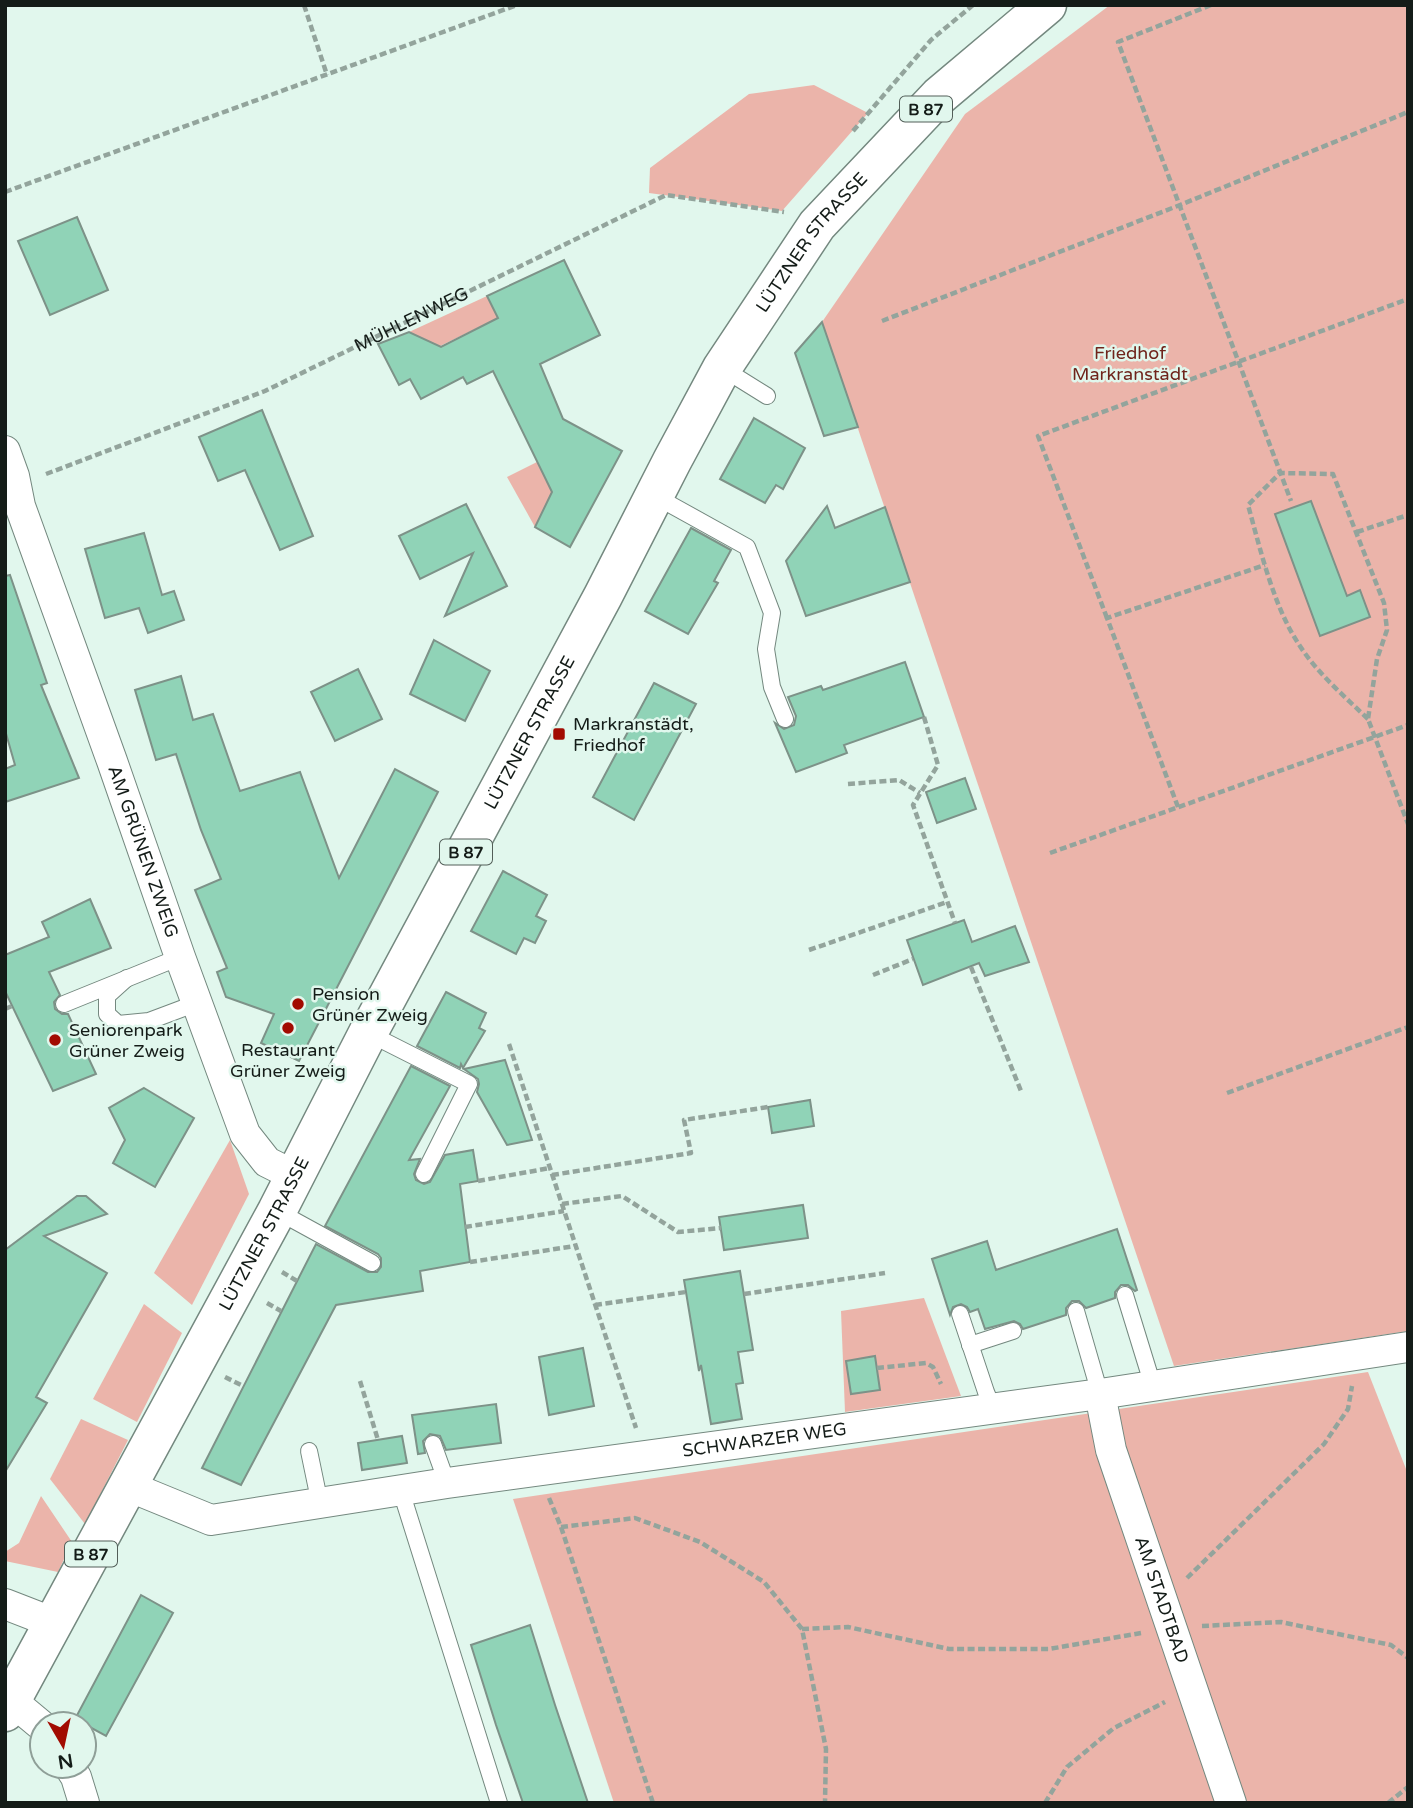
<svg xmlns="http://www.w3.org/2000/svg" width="1413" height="1808" font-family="'Varela Round',sans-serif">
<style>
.green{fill:#ebb4aa}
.building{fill:#90d3b7;stroke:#7d9288;stroke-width:2}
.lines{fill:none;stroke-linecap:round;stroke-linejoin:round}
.service-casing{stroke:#74887f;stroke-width:18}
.minor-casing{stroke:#74887f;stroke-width:32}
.primary-casing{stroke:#74887f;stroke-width:41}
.path{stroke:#93a49c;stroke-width:4.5;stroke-dasharray:7 3.5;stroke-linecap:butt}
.service{stroke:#fff;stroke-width:16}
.minor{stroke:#fff;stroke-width:30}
.primary{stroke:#fff;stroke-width:38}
.poi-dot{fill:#a20b01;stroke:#e1f7ed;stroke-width:2.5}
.labels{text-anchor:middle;stroke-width:5;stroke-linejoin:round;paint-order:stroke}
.shield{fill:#e1f7ed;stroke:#525e58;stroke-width:2}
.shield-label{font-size:16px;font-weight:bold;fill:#141c18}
.street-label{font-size:18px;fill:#141c18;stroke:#e1f7ed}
.park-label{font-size:18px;fill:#6f241b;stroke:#e1f7ed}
.poi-label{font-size:18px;fill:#141c18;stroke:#e1f7ed;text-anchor:start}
</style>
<rect width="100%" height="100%" fill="#e1f7ed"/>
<g class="green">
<polygon points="1110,5 1408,5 1408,1331 1174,1366 822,322 965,114"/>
<polygon points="814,85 868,113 782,211 649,193 650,168 749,94"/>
<polygon points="487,296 498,318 434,349 431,342 409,332"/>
<polygon points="537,462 552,492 535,527 507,477"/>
<polygon points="230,1140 249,1194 192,1305 154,1273"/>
<polygon points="924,1298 961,1396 845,1412 841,1311"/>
<polygon points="144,1304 182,1333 137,1422 93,1399"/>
<polygon points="1368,1372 1408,1474 1408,1803 614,1803 513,1499"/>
<polygon points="81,1419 128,1440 85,1524 50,1479"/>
<polygon points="41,1496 72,1542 58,1572 5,1561 5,1552 19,1543"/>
</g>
<g class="building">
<polygon points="77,217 108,290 50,315 18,241"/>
<polygon points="564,260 600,335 540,364 563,419 622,451 570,547 535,527 552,492 493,371 467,384 463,377 421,399 410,379 399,385 378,344 409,332 441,347 498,318 487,296"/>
<polygon points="822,322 858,427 824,436 795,353"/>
<polygon points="262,410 313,536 280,550 245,470 218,481 199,437"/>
<polygon points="754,418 805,448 783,489 776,485 765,503 720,479"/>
<polygon points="1311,501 1347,596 1360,590 1370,617 1320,636 1275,514"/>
<polygon points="466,504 507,586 445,616 473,553 420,579 399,536"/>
<polygon points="827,506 835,528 885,507 910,582 806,616 786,561"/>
<polygon points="691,528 731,550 714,581 718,583 688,634 645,611"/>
<polygon points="144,533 162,595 174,591 184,620 148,633 139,608 105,618 85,549"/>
<polygon points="10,575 47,683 41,685 79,778 5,802 5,769 15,765 5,730 5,576"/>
<polygon points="434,640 490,671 465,721 410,694"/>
<polygon points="905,662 924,717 844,745 847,753 796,772 775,723 784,729 794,725 796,716 788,697 821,686 823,690"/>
<polygon points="358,669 382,719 335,741 311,692"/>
<polygon points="181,676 193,720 213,714 240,791 300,772 339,878 395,769 438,792 299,1061 261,1043 274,1014 226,997 217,972 227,968 195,890 221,879 201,830 176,754 156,760 135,690"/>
<polygon points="654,683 696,704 634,820 593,797"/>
<polygon points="965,778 976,809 937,823 926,792"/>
<polygon points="503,871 547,895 536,916 546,921 535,943 524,938 516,954 471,931"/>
<polygon points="90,899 111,948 49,972 60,995 54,1002 55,1009 62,1014 68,1014 96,1074 53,1091 5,991 5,955 49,937 42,922"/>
<polygon points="964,920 972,942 1015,926 1029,962 985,976 979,963 923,985 907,940"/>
<polygon points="446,992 486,1013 479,1028 485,1031 463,1068 461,1064 460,1068 417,1046"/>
<polygon points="505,1060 532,1140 507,1145 477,1092 479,1084 478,1079 464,1069"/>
<polygon points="411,1066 450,1086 409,1160 420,1159 414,1174 416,1180 424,1184 430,1182 445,1155 473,1150 478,1181 460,1184 470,1262 420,1271 423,1291 336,1305 241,1485 202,1468 316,1244 368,1272 377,1272 381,1267 381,1258 378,1254 325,1226"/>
<polygon points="144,1088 194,1118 155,1187 113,1163 125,1140 109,1108"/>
<polygon points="810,1100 814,1126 772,1133 768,1107"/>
<polygon points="77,1196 86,1196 107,1214 44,1236 107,1273 36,1397 47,1403 5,1472 5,1250"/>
<polygon points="803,1205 808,1238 724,1250 719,1217"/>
<polygon points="1117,1229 1137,1290 1135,1291 1128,1285 1121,1285 1115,1292 1115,1298 1086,1308 1079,1301 1072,1301 1066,1308 1066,1315 1023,1329 1020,1324 1014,1321 985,1329 978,1309 970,1312 967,1307 961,1304 953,1307 950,1315 932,1259 987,1241 996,1270"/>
<polygon points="740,1271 753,1350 738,1352 743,1383 736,1384 742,1419 711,1424 701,1365 699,1371 684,1280"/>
<polygon points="583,1348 594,1406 549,1415 539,1357"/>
<polygon points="875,1356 880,1390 851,1394 846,1361"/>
<polygon points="496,1404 501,1443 446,1450 440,1436 430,1434 423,1441 425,1453 418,1454 412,1415"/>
<polygon points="402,1436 407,1463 362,1470 358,1443"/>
<polygon points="141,1595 173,1613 106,1736 75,1719"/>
<polygon points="530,1625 555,1705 588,1803 523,1803 496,1725 471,1645"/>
</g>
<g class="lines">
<g class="service-casing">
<g id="service">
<polyline points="722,368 767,396"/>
<polyline points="655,496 747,547 772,613 766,649 772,687 785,719"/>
<polyline points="127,978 107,996 107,1014 118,1024 149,1021 197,1003"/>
<polyline points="64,1004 180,957"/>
<polyline points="368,1033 469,1084 424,1174"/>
<polyline points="277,1211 372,1263"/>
<polyline points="1125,1295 1153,1386"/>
<polyline points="1076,1311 1100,1394"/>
<polyline points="960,1314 986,1392 993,1409"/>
<polyline points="970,1345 1013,1331"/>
<polyline points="433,1444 447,1483"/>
<polyline points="309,1451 320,1504"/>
<polyline points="401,1491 499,1803"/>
</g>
</g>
<g class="minor-casing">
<g id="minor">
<path id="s2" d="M5,451L14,476L20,506L112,761L180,957L245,1134L267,1162L295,1176"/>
<path id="s3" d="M1100,1394L1111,1450L1231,1803"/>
<path id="s4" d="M128,1486L211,1520L447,1483L1100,1394L1408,1347"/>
<polyline points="5,1604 54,1623"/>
<polyline points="12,1701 42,1726"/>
<polyline points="69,1766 76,1777 84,1803"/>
</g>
</g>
<g class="primary-casing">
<g id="primary">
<path id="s5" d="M5,1712L277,1211L368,1033L603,596L672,461L722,368L817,225L939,96L1047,5"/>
</g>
</g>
<g class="path">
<polyline points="304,5 327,75"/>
<polyline points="1211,5 1118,42 1291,501"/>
<polyline points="853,131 931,40 973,5"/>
<polyline points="5,192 517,5"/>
<polyline points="882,321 1180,205 1408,112"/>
<path id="s1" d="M46,474L265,391L666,195L784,212"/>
<polyline points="1357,532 1408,515"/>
<polyline points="1107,618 1038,436 1408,299"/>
<polyline points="924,717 938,765 913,805 955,923"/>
<path d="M1368,719C1343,695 1316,672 1298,643C1273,605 1260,548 1248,505L1280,473L1333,474L1384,603L1387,630L1377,659L1368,719L1408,824"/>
<polyline points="848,784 899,780 920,793"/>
<polyline points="1178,807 1107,618 1265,565"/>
<polyline points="1050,853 1408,725"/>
<polyline points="809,950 947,902"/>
<polyline points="971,967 1021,1091"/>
<polyline points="873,975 913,959"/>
<polyline points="5,1009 12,1006"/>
<polyline points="509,1044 636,1428"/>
<polyline points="1227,1093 1408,1027"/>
<polyline points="552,1175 691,1153 684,1120 768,1107"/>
<polyline points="478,1181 550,1168"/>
<polyline points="562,1204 622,1196 678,1232 721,1228"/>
<polyline points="465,1227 564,1211"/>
<polyline points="470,1262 575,1246"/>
<polyline points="282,1272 297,1281"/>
<polyline points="744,1294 885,1273"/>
<polyline points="267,1303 281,1311"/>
<polyline points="595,1305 686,1292"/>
<polyline points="877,1368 926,1363 933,1367 941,1384"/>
<polyline points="225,1377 243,1386"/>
<polyline points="360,1381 378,1440"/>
<polyline points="549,1498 561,1527 653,1803"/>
<polyline points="561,1527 635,1518 700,1542 764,1582 802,1629 826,1749 825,1803"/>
<polyline points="1187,1578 1324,1444 1348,1409 1352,1386"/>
<polyline points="1202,1626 1281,1622 1391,1645 1408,1658"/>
<polyline points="802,1629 848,1627 949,1649 1049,1649 1141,1633"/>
<polyline points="1045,1803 1067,1767 1114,1728 1165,1702"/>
<polyline points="1388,1803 1408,1787"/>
</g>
<use href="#service" class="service"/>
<use href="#minor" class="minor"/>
<use href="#primary" class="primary"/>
</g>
<g class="poi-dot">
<rect x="552" y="727" width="14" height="14" rx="3.5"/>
<circle cx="298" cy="1004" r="7"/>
<circle cx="288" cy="1028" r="7"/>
<circle cx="55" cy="1040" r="7"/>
</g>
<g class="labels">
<g class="shield">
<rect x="900" y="96.5" width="52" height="25" rx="5"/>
<rect x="440" y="839.5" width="52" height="25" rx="5"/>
<rect x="65" y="1541.5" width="52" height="25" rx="5"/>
</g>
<g class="shield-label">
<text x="926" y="115">B 87</text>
<text x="466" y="858">B 87</text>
<text x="91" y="1560">B 87</text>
</g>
<g class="street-label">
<text dy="6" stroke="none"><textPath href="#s5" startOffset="1678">LÜTZNER STRASSE</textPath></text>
<text dy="6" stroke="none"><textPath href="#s1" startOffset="397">MÜHLENWEG</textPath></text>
<text dy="6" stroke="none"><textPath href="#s5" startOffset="1111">LÜTZNER STRASSE</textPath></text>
<text dy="6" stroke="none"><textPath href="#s2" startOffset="424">AM GRÜNEN ZWEIG</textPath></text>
<text dy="6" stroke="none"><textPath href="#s5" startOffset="544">LÜTZNER STRASSE</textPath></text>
<text dy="6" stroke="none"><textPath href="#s4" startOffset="649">SCHWARZER WEG</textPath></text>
<text dy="6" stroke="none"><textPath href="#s3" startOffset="215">AM STADTBAD</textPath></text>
</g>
<g class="park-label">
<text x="1130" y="359">Friedhof<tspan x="1130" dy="21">Markranstädt</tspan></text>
</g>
<g class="poi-label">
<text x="573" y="730">Markranstädt,<tspan x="573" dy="21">Friedhof</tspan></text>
<text x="312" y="1000">Pension<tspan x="312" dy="21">Grüner Zweig</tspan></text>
<text x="69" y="1036">Seniorenpark<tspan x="69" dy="21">Grüner Zweig</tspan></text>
<text x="288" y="1056" text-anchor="middle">Restaurant<tspan x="288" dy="21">Grüner Zweig</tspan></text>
</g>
</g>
<rect width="1413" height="1808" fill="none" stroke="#141c18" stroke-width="14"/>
<g transform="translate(63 1745) rotate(171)"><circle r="33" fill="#e1f7ed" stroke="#8f9f98" stroke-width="2"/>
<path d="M0-5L12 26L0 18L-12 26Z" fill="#a20b01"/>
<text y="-10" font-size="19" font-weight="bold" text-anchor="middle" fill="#141c18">N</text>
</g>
</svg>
